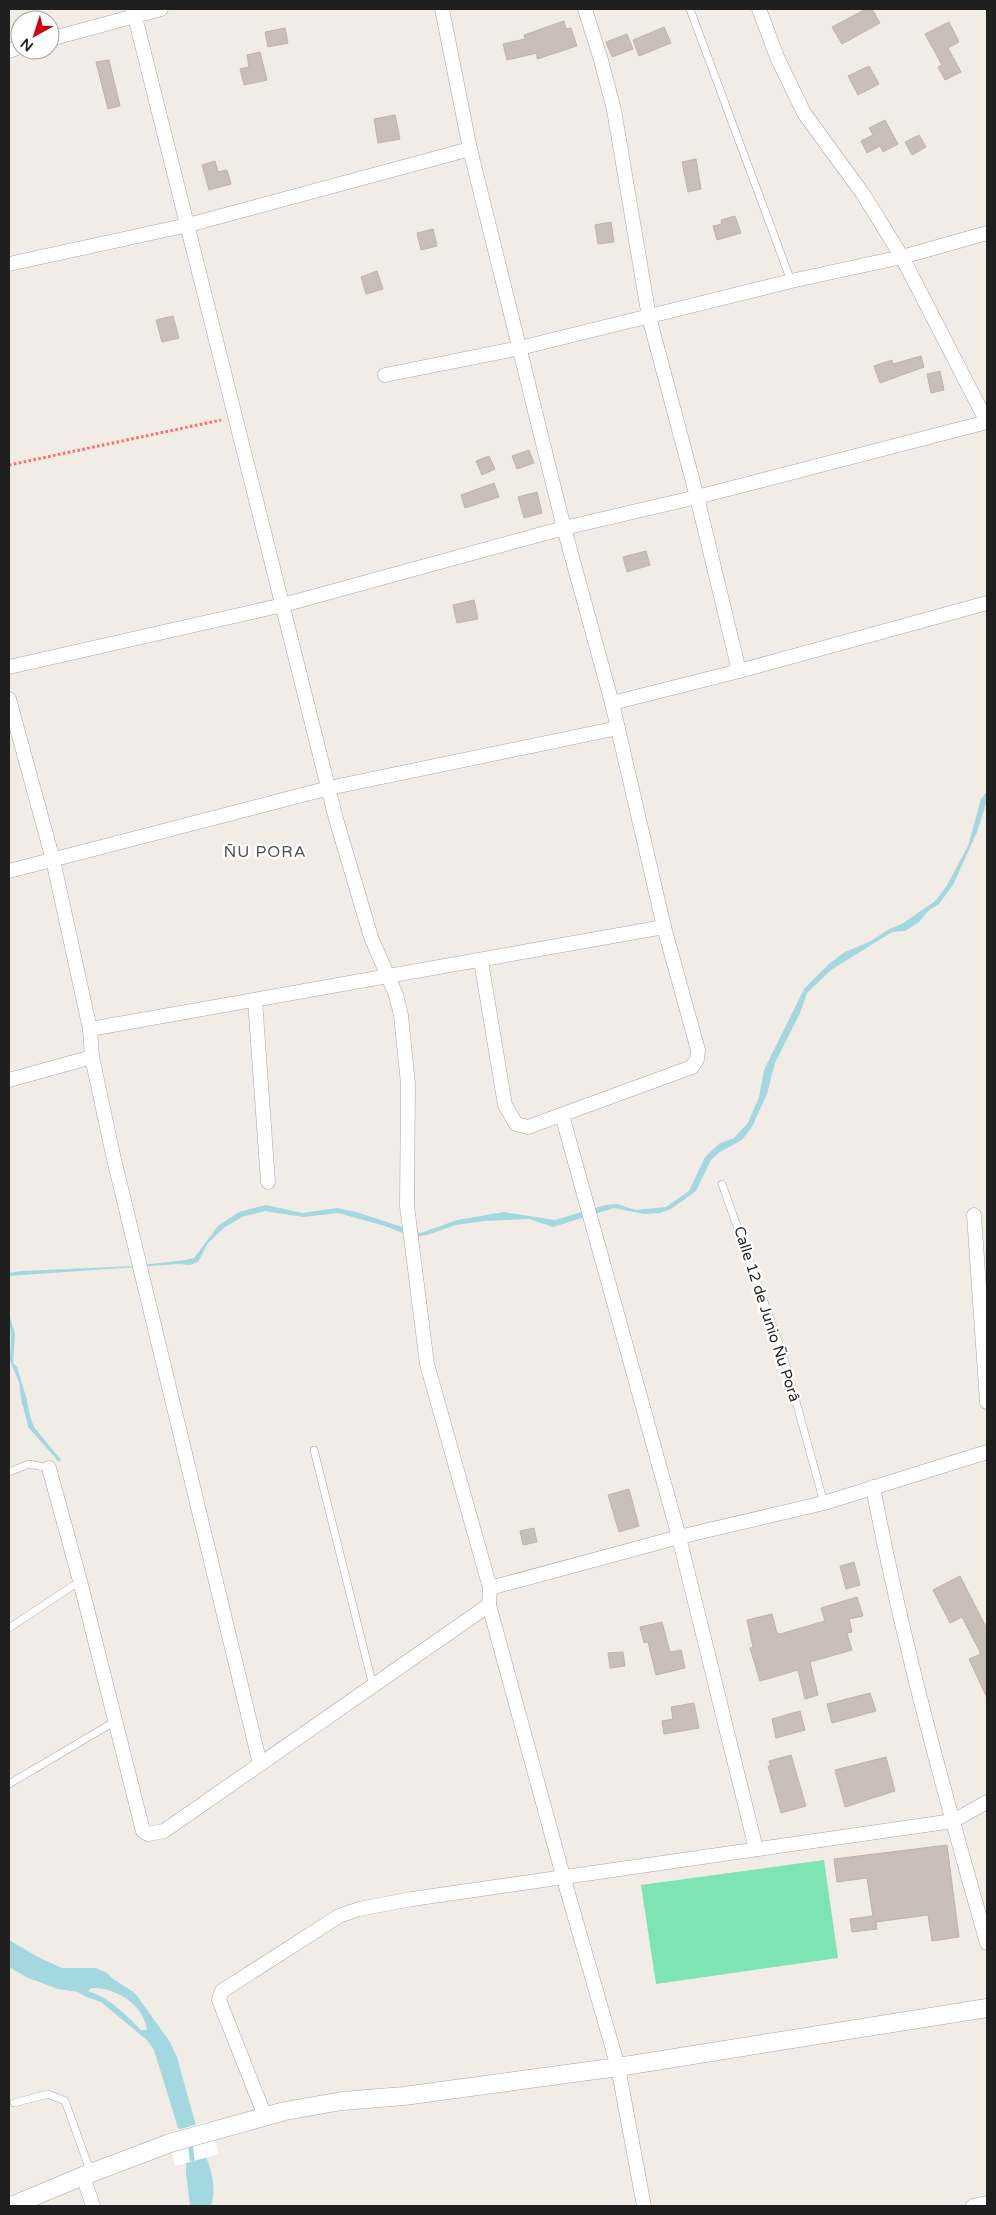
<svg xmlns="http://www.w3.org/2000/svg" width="996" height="2215" font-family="'Varela Round',sans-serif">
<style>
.pitch{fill:#7ee4b4}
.water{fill:#a3d8e1;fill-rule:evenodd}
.pier{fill:#fff}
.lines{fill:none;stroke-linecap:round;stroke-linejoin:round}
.stream{stroke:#a3d8e1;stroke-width:5}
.building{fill:#c9beb8;stroke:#c3b1a6}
.service-casing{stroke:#a6a6a6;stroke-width:8}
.minor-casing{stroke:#a6a6a6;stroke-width:15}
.tertiary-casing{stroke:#a6a6a6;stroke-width:19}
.path{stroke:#ff6b67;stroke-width:3;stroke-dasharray:2.5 2.5;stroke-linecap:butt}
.service{stroke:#fff;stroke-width:7}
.minor{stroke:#fff;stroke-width:14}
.tertiary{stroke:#fff;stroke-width:18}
.labels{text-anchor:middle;stroke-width:5;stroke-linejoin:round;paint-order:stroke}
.street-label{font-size:15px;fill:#1f1f1f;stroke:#fff}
.neighbourhood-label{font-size:16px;letter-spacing:1px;fill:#525252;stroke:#fff}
</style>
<rect width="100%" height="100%" fill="#f1ece5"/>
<polygon class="pitch" points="824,1860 838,1958 656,1984 641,1885"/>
<g class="water">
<polygon points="987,791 987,801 977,832 953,885 939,904 928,911 919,922 905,931 892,932 831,970 807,993 800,1013 775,1063 767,1094 752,1127 742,1140 720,1152 711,1160 696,1191 671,1209 660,1213 644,1214 614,1208 553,1227 529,1219 484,1221 456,1225 427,1235 413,1237 385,1226 338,1213 303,1217 265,1211 242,1217 225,1227 208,1243 198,1262 190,1265 179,1264 9,1276 9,1273 21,1271 134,1266 185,1260 194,1258 218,1226 239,1212 266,1205 302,1213 337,1208 356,1212 421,1233 457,1220 504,1212 555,1220 605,1205 617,1204 636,1210 666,1207 689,1191 705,1157 720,1143 734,1138 748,1123 759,1097 764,1070 804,989 830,963 845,952 869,942 891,928 902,924 935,901 946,887 968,846 981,799"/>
<polygon points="9,1314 15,1334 13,1363 17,1367 27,1400 22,1406 19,1382 10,1361 11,1337"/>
<polygon points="28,1411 34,1427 61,1460 59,1462 28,1427 25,1412"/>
<path d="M9,1940L38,1957L62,1968H96L107,1973L113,1979L135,1993L170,2042L177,2057L196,2126L179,2131L154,2050L148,2041L101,2002L86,1997L78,1992L58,1989L26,1977L9,1967ZM91,1988C115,1987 144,2004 147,2030H141C125,2014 110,1998 88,1991Z"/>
<path d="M203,2149C211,2169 217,2186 211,2206H190L186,2173V2153Z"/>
</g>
<polygon class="pier" points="210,2121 219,2154 175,2166 166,2133"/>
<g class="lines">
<g class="stream">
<polyline points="24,1399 28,1417"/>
<polyline points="190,2140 192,2159"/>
</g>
</g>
<g class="building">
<polygon points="866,9 872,9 880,23 842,44 832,27"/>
<polygon points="564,21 566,29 571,28 577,46 537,59 537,53 507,60 503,44 525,39 524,35"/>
<polygon points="949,22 959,42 948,48 961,72 945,80 938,67 942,65 925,34"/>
<polygon points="664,27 671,43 639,56 633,40"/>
<polygon points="285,28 288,43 268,47 265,32"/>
<polygon points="627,34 633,49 612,57 606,42"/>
<polygon points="260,52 267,80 244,85 240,69 249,67 247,55"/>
<polygon points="109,60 120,106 108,109 96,62"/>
<polygon points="869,66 879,84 858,95 848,76"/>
<polygon points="395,115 400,139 378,143 374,119"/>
<polygon points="885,120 898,144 883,152 880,146 867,153 861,141 873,135 869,128"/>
<polygon points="919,135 926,147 912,155 905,142"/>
<polygon points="696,159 701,189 688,192 682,162"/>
<polygon points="215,161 218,172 227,170 231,184 209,190 202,165"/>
<polygon points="735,216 741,233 717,240 713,226 722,224 721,220"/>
<polygon points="611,222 614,242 598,244 595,225"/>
<polygon points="433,229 437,246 421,250 417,233"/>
<polygon points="377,271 383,289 366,294 361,277"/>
<polygon points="173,316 179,338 162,342 156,320"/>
<polygon points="921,356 924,367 880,383 874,366 892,360 893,364"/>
<polygon points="940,371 944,390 931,393 927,374"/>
<polygon points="529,450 534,463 517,469 512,456"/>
<polygon points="489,456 495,469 482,475 476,461"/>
<polygon points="494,483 499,497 465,508 461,495"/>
<polygon points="537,492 542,513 524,518 518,497"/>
<polygon points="646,551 650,565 627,572 623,557"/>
<polygon points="474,600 478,619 457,623 453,605"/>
<polygon points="629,1489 639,1526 619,1532 608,1495"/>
<polygon points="534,1528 537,1542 523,1545 520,1531"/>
<polygon points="854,1562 860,1585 846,1589 840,1566"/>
<polygon points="960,1576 987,1629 987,1698 969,1659 981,1654 962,1617 950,1623 933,1590"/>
<polygon points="857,1597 863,1616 849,1619 852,1632 847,1633 852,1650 810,1662 818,1695 805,1699 798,1670 760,1681 750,1648 753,1647 747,1620 772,1614 777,1633 780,1634 825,1621 821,1608"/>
<polygon points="662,1622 670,1652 681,1650 685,1668 656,1675 648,1642 644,1643 640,1627"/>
<polygon points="623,1652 625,1666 610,1668 608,1653"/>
<polygon points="870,1693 876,1711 832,1723 827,1704"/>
<polygon points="694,1703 699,1728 664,1734 662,1721 673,1719 671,1707"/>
<polygon points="800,1711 805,1730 776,1738 772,1719"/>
<polygon points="791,1755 806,1806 781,1813 768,1766 771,1766 769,1761"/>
<polygon points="886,1757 895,1791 845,1807 835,1770"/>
<polygon points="947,1845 959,1937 932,1941 928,1915 876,1922 877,1929 852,1932 850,1919 873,1916 867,1878 837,1882 834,1859"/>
</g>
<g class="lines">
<g class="service-casing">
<g id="service">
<polyline points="690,9 791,281"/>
<polyline points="722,1184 784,1358 824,1503"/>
<polyline points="314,1450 373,1686"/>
<polyline points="9,1472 29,1464 49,1468"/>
<polyline points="9,1628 80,1581"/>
<polyline points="9,1784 114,1722"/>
<polyline points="14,2103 48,2094 65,2101 91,2173"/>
</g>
</g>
<g class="minor-casing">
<g id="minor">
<polyline points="133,9 336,819 371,937 396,995 401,1015 408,1084 407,1206 427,1364 490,1588 489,1605 563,1876 618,2067 644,2206"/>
<polyline points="585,9 601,60 614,110 649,317 697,497 739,671"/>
<polyline points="50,39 161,9"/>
<polyline points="9,51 20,47"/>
<polyline points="9,264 188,225 470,149"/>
<polyline points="385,375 520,348 791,281 902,257 987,233"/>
<polyline points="9,667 283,605 564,528 697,497 987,422 902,257 863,194 804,113 777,57 759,9"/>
<polyline points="9,699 53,860 90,1029 92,1057 113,1155 260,1764"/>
<polyline points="612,703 739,671 987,603"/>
<polyline points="9,871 329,788 618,728"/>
<polyline points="481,961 505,1105 516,1124 528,1127 692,1067 697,1059 698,1050 664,927"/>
<polyline points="255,1000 268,1182"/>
<polyline points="90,1029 664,927 612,703 564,528 470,149 442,9"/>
<polyline points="9,1080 92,1057"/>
<polyline points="562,1115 679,1537 756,1849"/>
<polyline points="974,1215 987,1402"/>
<polyline points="49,1468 80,1581 143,1831 148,1834 164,1831 489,1605"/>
<path d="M873,1487C902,1641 944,1792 987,1943"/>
<polyline points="490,1588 679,1537 824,1503 987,1452"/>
<polyline points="265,2116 219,2000 222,1991 339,1916 359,1909 412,1899 953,1821 987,1802"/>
<polyline points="83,2176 93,2206"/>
<polyline points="973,2206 987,2203"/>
</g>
</g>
<g class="tertiary-casing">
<polyline id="tertiary" points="11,2206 83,2176 170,2143 285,2111 342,2101 404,2096 618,2067 987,2008"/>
</g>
<polyline class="path" points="9,465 221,420"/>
<use href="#service" class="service"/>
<use href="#minor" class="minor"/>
<use href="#tertiary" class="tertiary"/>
</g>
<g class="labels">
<g class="street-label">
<text transform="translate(767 1314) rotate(72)" y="5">Calle 12 de Junio Ñu Porâ</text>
</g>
<g class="neighbourhood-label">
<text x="265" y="857">ÑU PORA</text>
</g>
</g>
<rect width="996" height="2215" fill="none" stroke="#1f1f1f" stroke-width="20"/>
<g transform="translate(35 35) rotate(219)"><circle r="24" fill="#ffffff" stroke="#a5a5a5"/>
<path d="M0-4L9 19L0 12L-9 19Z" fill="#ce0011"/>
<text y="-8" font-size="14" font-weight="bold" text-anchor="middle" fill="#1f1f1f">N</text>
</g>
</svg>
